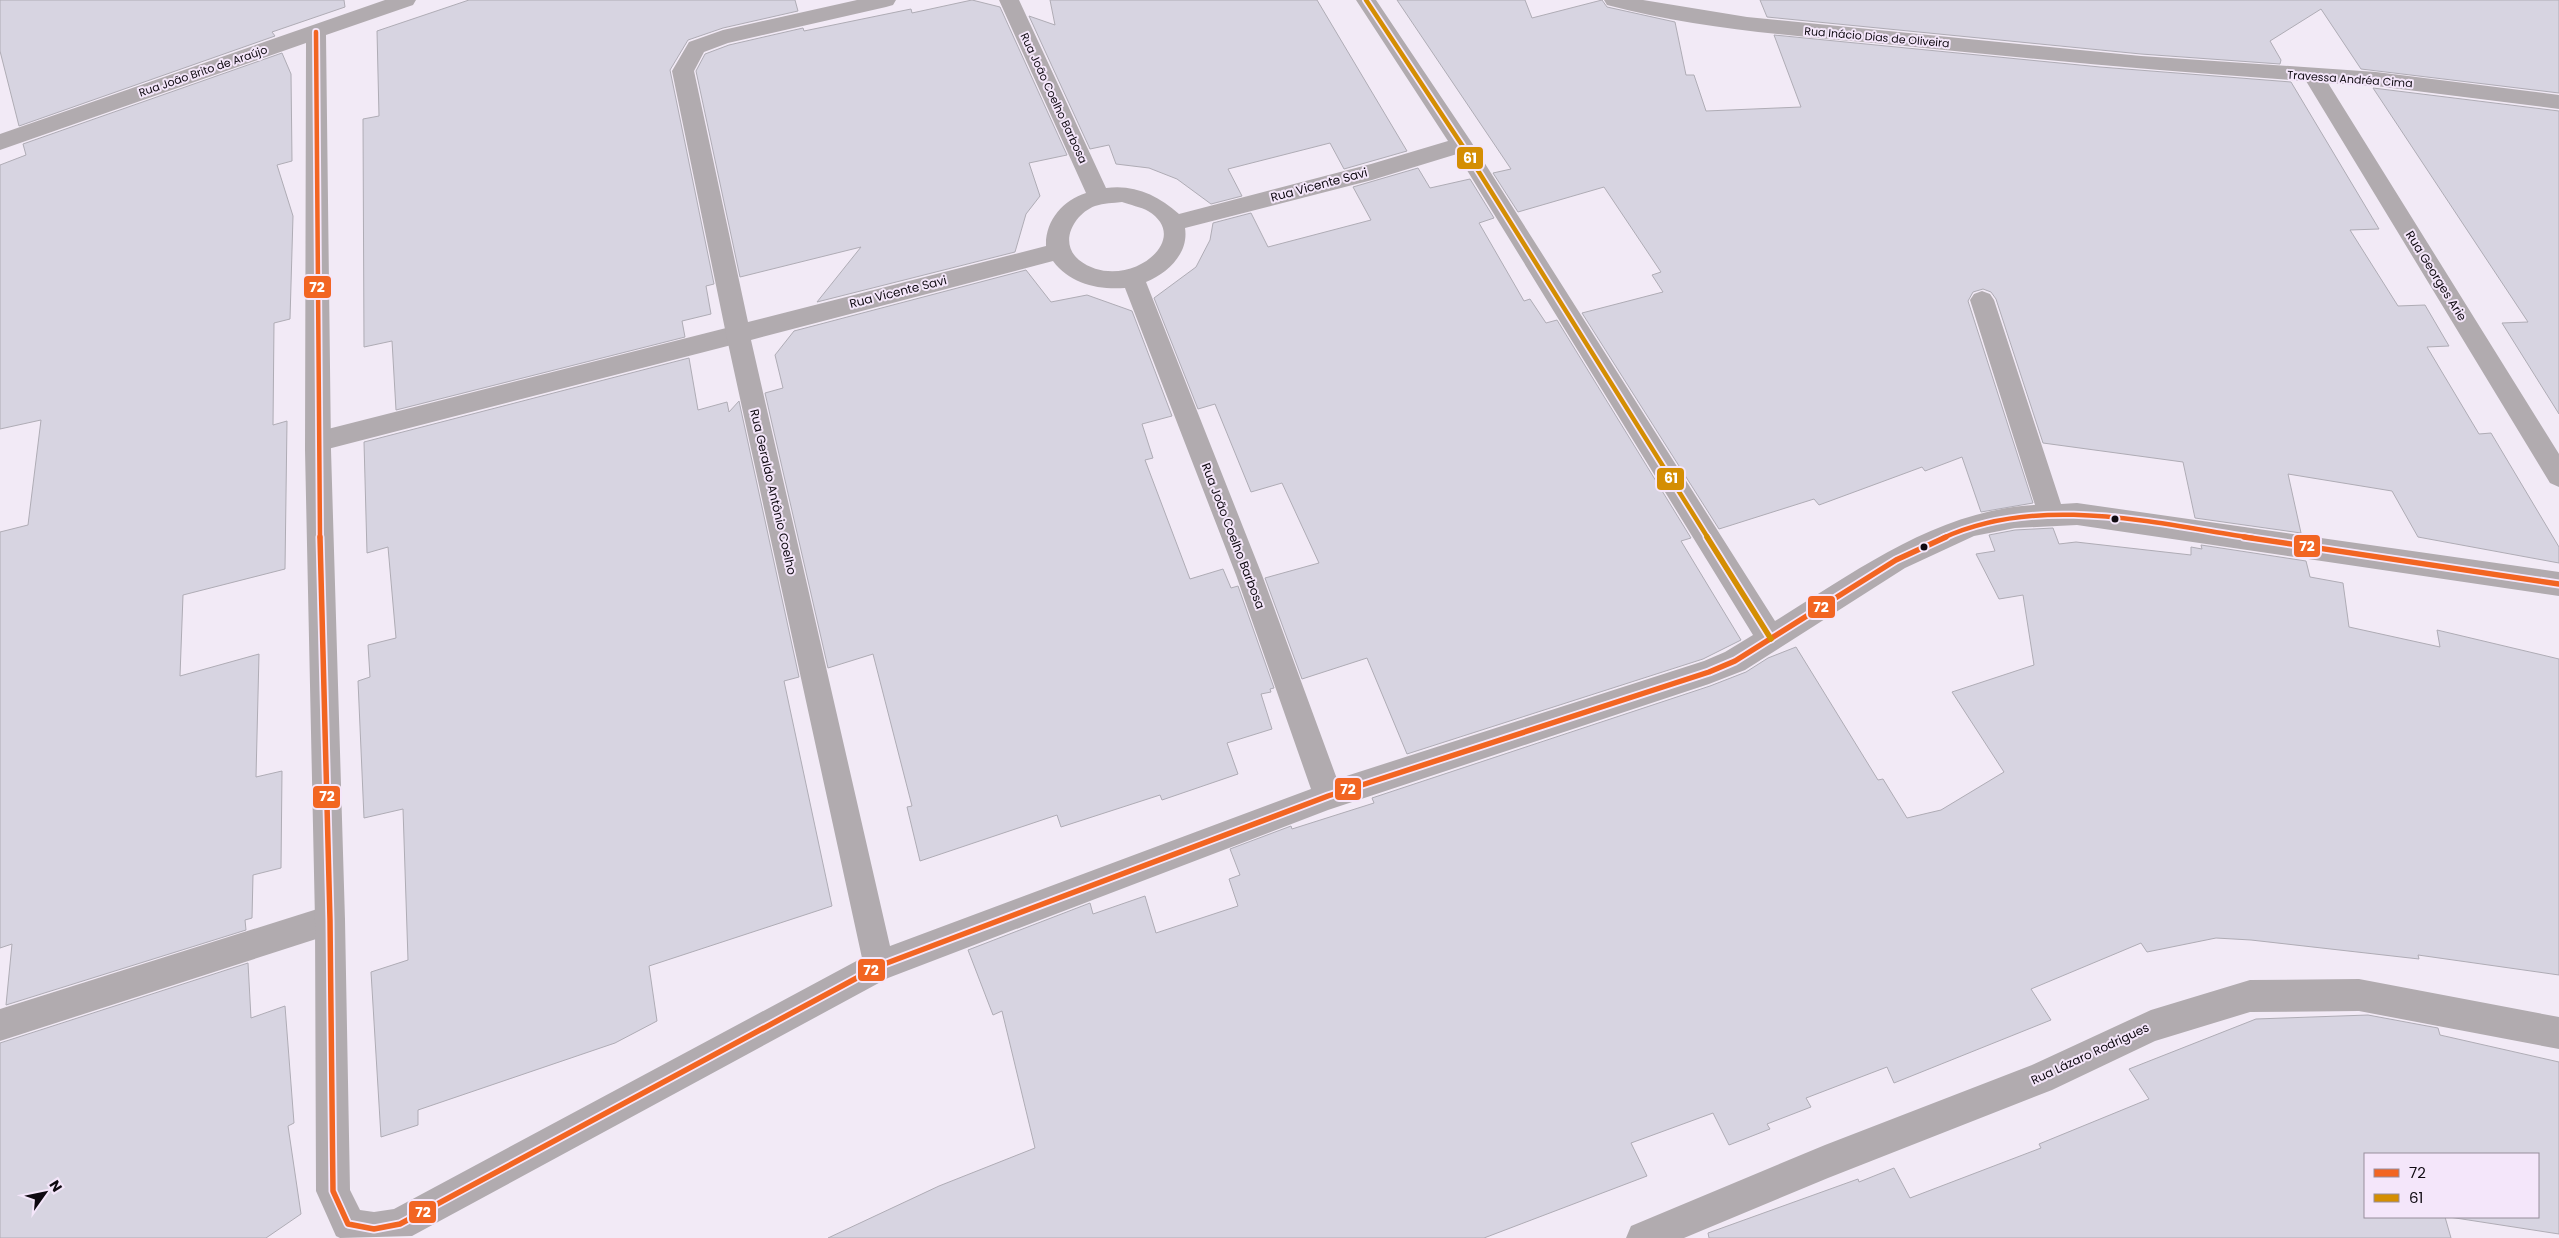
<svg xmlns="http://www.w3.org/2000/svg" width="2559" height="1238" font-family="Poppins,sans-serif">
<style>
.building{fill:#d7d4e1;stroke:#afacb5}
.lines{fill:none;stroke-linecap:round;stroke-linejoin:round}
.pedestrian{fill:#b1abaf;fill-rule:evenodd}
.minor{fill:#b1abaf;fill-rule:evenodd}
.bus-1-far1-casing{stroke:#f4e6fa;stroke-width:8}
.bus-1-casing{stroke:#f4e6fa;stroke-width:9}
.bus-2-far1-casing{stroke:#f4e6fa;stroke-width:8}
.bus-2-casing{stroke:#f4e6fa;stroke-width:9}
.bus-1-far1{stroke:#f26522;stroke-width:4.5}
.bus-1{stroke:#f26522;stroke-width:5.5}
.bus-2-far1{stroke:#d48e02;stroke-width:4.5}
.bus-2{stroke:#d48e02;stroke-width:5.5}
.bus-dot{fill:#0e0910;stroke:#f4e6fa;stroke-width:2}
.labels{text-anchor:middle;stroke-width:4;stroke-linejoin:round;paint-order:stroke}
.far-street-label{font-size:11px;fill:#0e0910;stroke:#f4e6fa}
.street-label{font-size:12px;fill:#0e0910;stroke:#f4e6fa}
.line-badge{stroke:#f4e6fa;stroke-width:2}
.badge-label{font-size:14px;text-anchor:middle;font-weight:bold;fill:#fff}
</style>
<rect width="100%" height="100%" fill="#f2eaf6"/>
<g class="building">
<polygon points="0,0 344,0 345,7 272,32 275,36 19,126 0,51"/>
<polygon points="469,0 795,0 798,11 723,28 688,40 670,70 714,284 706,286 711,314 682,321 685,337 396,410 392,341 364,347 363,119 379,116 377,31"/>
<polygon points="972,0 1000,7 1067,155 1029,163 1040,196 1026,214 1015,252 817,302 861,247 740,277 696,71 705,54 729,45 803,28 804,31 911,9 912,13"/>
<polygon points="1050,0 1317,0 1407,151 1344,169 1330,143 1228,169 1242,196 1211,204 1177,179 1149,168 1116,164 1109,145 1090,149 1029,16 1055,25"/>
<polygon points="1397,0 1525,0 1532,18 1602,0 1607,7 1675,22 1686,75 1694,75 1706,111 1801,107 1774,35 2100,67 2291,82 2379,229 2350,230 2398,306 2425,305 2449,346 2427,347 2479,434 2491,433 2559,547 2559,563 2418,537 2392,491 2288,474 2301,533 2195,518 2183,462 2043,443 1996,299 1991,292 1983,289 1973,292 1968,301 2033,503 1981,512 1962,457 1925,471 1922,467 1819,505 1814,499 1719,529 1582,313 1663,292 1652,275 1661,272 1604,187 1518,212 1493,173 1511,169"/>
<polygon points="1760,0 2559,0 2559,93 2361,69 2321,9 2270,41 2281,60 2280,64 2141,54 1767,17"/>
<polygon points="282,53 291,74 292,161 277,165 293,216 290,319 274,323 273,425 287,421 285,569 183,595 180,676 259,654 256,777 282,771 281,868 253,875 252,918 245,920 246,930 6,1005 12,944 0,948 0,532 28,525 41,420 0,429 0,165 26,155 23,144"/>
<polygon points="2373,88 2559,111 2559,414 2502,323 2528,322"/>
<polygon points="1418,168 1430,188 1470,179 1494,218 1479,223 1524,301 1530,299 1546,323 1557,320 1691,538 1681,541 1741,640 1703,659 1407,754 1367,658 1302,679 1265,578 1319,563 1282,483 1251,492 1215,404 1198,409 1154,298 1196,267 1210,240 1213,223 1251,213 1268,247 1371,220 1353,187"/>
<polygon points="1026,270 1051,302 1087,295 1132,311 1172,416 1142,424 1153,458 1145,460 1190,579 1223,569 1231,588 1238,586 1274,688 1270,689 1271,692 1261,694 1272,729 1227,743 1238,774 1162,800 1160,795 1061,827 1057,815 920,861 907,807 912,806 873,654 828,668 765,393 783,388 775,355 794,331"/>
<polygon points="689,358 698,410 727,402 729,412 739,401 799,677 784,681 832,906 649,966 657,1021 615,1043 418,1110 418,1125 381,1137 371,972 408,960 403,809 364,818 358,681 370,677 368,645 396,638 388,547 367,553 364,442"/>
<polygon points="2053,528 2059,544 2076,542 2191,555 2191,547 2202,549 2201,545 2306,561 2310,577 2343,583 2349,627 2440,647 2437,630 2559,659 2559,975 2418,955 2419,959 2251,940 2216,938 2147,952 2141,943 2031,989 2051,1020 1894,1083 1887,1067 1806,1098 1811,1107 1767,1124 1770,1129 1729,1145 1713,1113 1631,1143 1647,1176 1484,1238 828,1238 939,1186 1035,1148 1002,1011 993,1015 968,950 1090,903 1093,914 1145,896 1156,933 1238,906 1229,879 1240,875 1230,849 1291,826 1292,829 1374,803 1372,798 1710,686 1746,672 1768,658 1796,647 1878,780 1883,779 1907,818 1941,810 2004,772 1952,692 2034,665 2023,595 1999,599 1976,554 1995,551 1989,535 2015,530"/>
<polygon points="248,963 251,1018 285,1006 294,1123 288,1126 301,1214 266,1238 0,1238 0,1043"/>
<polygon points="2368,1015 2438,1028 2440,1035 2559,1062 2559,1234 2449,1217 2538,1217 2538,1154 2365,1154 2365,1217 2445,1217 2451,1238 1709,1238 1708,1233 1858,1179 1859,1182 1894,1168 1910,1198 2041,1148 2039,1144 2149,1099 2129,1069 2256,1019"/>
</g>
<g class="lines">
<g class="pedestrian">
<polygon points="738,325 747,327 750,334 747,341 320,451 311,448 307,441 311,434 320,431"/>
<polygon points="330,905 341,909 345,920 341,931 0,1041 0,1009"/>
</g>
<g class="minor">
<path d="M385,0H416L413,5L326,35L331,450L345,920L350,1190L360,1210L374,1212L394,1209L862,958L726,334L672,71L689,42L723,30L857,0H896L893,5L886,7L728,43L704,52L694,71L748,322L1046,246C1045,221 1063,200 1086,193L999,0H1019L1106,188C1134,184 1158,195 1179,214L1371,164L1448,141L1356,0H1376L1470,140L1775,621C1855,572 1937,510 2035,505L1970,300L1974,294L1982,291L1990,294L1994,300L2061,504L2077,503L2559,572V596L2077,525L2015,528L1974,536L1905,568L1745,670L1709,684L1328,810L888,978L412,1236L340,1238L336,1236L316,1191L315,920L305,450L306,43L0,150V134ZM1457,154L1753,635L1725,652L1704,661L1337,779L1262,575L1146,282C1168,273 1189,253 1185,228L1372,180ZM1122,202C1130,205 1141,207 1148,211C1196,240 1124,295 1079,260C1058,243 1074,214 1095,206C1104,203 1113,203 1122,202ZM1053,261C1070,284 1098,290 1125,288L1236,575L1311,789L890,946L751,340Z"/>
<path d="M1604,0H1643L1747,17L2141,56L2376,72L2559,95V109L2376,86L2328,83L2559,454V487L2550,483L2306,81C2168,72 2032,59 1895,45C1799,36 1701,30 1607,5Z"/>
<polygon points="2359,979 2559,1017 2559,1049 2359,1011 2250,1012 2155,1041 2052,1090 1828,1178 1684,1238 1626,1238 1631,1226 1825,1145 2032,1065 2151,1010 2250,980"/>
</g>
<g class="bus-1-far1-casing">
<g id="bus-1-far1">
<polyline points="316,32 320,538"/>
<path d="M1943,538C2039,494 2153,523 2253,538"/>
</g>
</g>
<g class="bus-1-casing">
<g id="bus-1">
<polyline points="320,537 330,920 333,1191 348,1224 374,1229 400,1224 879,966 1328,796 1709,672 1735,661 1896,560 1946,537"/>
<polyline points="2244,537 2559,584"/>
</g>
</g>
<g class="bus-2-far1-casing">
<polyline id="bus-2-far1" points="1366,0 1462,145 1708,538"/>
</g>
<g class="bus-2-casing">
<polyline id="bus-2" points="1707,537 1771,639"/>
</g>
<use href="#bus-1-far1" class="bus-1-far1"/>
<use href="#bus-1" class="bus-1"/>
<use href="#bus-2-far1" class="bus-2-far1"/>
<use href="#bus-2" class="bus-2"/>
</g>
<g class="bus-dot">
<circle cx="2115" cy="519" r="4.5"/>
<circle cx="1924" cy="547" r="4.5"/>
</g>
<g class="labels">
<g class="far-street-label">
<text transform="translate(1877 37) rotate(5)" y="4">Rua Inácio Dias de Oliveira</text>
<text transform="translate(203 71) rotate(-19)" y="4">Rua João Brito de Araújo</text>
<text transform="translate(2350 79) rotate(4)" y="4">Travessa Andréa Cima</text>
<text transform="translate(1054 98) rotate(65)" y="4">Rua João Coelho Barbosa</text>
</g>
<g class="street-label">
<text transform="translate(1319 185) rotate(-15)" y="4">Rua Vicente Savi</text>
<text transform="translate(2436 276) rotate(58)" y="4">Rua Georges Arie</text>
<text transform="translate(898 292) rotate(-14)" y="4">Rua Vicente Savi</text>
<text transform="translate(773 492) rotate(77)" y="4">Rua Geraldo Antônio Coelho</text>
<text transform="translate(1233 536) rotate(69)" y="4">Rua João Coelho Barbosa</text>
<text transform="translate(2090 1054) rotate(-25)" y="4">Rua Lázaro Rodrigues</text>
</g>
</g>
<g class="line-badge">
<rect x="1456" y="146" width="28" height="24" rx="5" fill="#d48e02"/>
<rect x="303" y="275" width="29" height="24" rx="5" fill="#f26522"/>
<rect x="1656" y="467" width="29" height="24" rx="5" fill="#d48e02"/>
<rect x="2293" y="534" width="28" height="24" rx="5" fill="#f26522"/>
<rect x="1807" y="595" width="29" height="24" rx="5" fill="#f26522"/>
<rect x="1334" y="777" width="28" height="24" rx="5" fill="#f26522"/>
<rect x="312" y="785" width="29" height="24" rx="5" fill="#f26522"/>
<rect x="857" y="958" width="29" height="24" rx="5" fill="#f26522"/>
<rect x="408" y="1200" width="29" height="24" rx="5" fill="#f26522"/>
</g>
<g class="badge-label">
<text x="1470" y="163">61</text>
<text x="317" y="292">72</text>
<text x="1671" y="483">61</text>
<text x="2307" y="551">72</text>
<text x="1821" y="612">72</text>
<text x="1348" y="794">72</text>
<text x="327" y="801">72</text>
<text x="871" y="975">72</text>
<text x="423" y="1217">72</text>
</g>
<rect x="2364" y="1153" width="175" height="65" fill="#f4e6fa" stroke="#988e9c"/>
<rect x="2374" y="1169" width="25" height="8" fill="#f26522" stroke="#988e9c"/>
<text x="2409" y="1178" font-size="15" fill="#0e0910">72</text>
<rect x="2374" y="1194" width="25" height="8" fill="#d48e02" stroke="#988e9c"/>
<text x="2409" y="1203" font-size="15" fill="#0e0910">61</text>
<g transform="translate(45 1193) rotate(57)" stroke="#f4e6fa" stroke-width="4" paint-order="stroke">
<path d="M0-4L9 19L0 12L-9 19Z" fill="#0e0910"/>
<text y="-8" font-size="14" font-weight="bold" text-anchor="middle" fill="#0e0910">N</text>
</g>
</svg>
